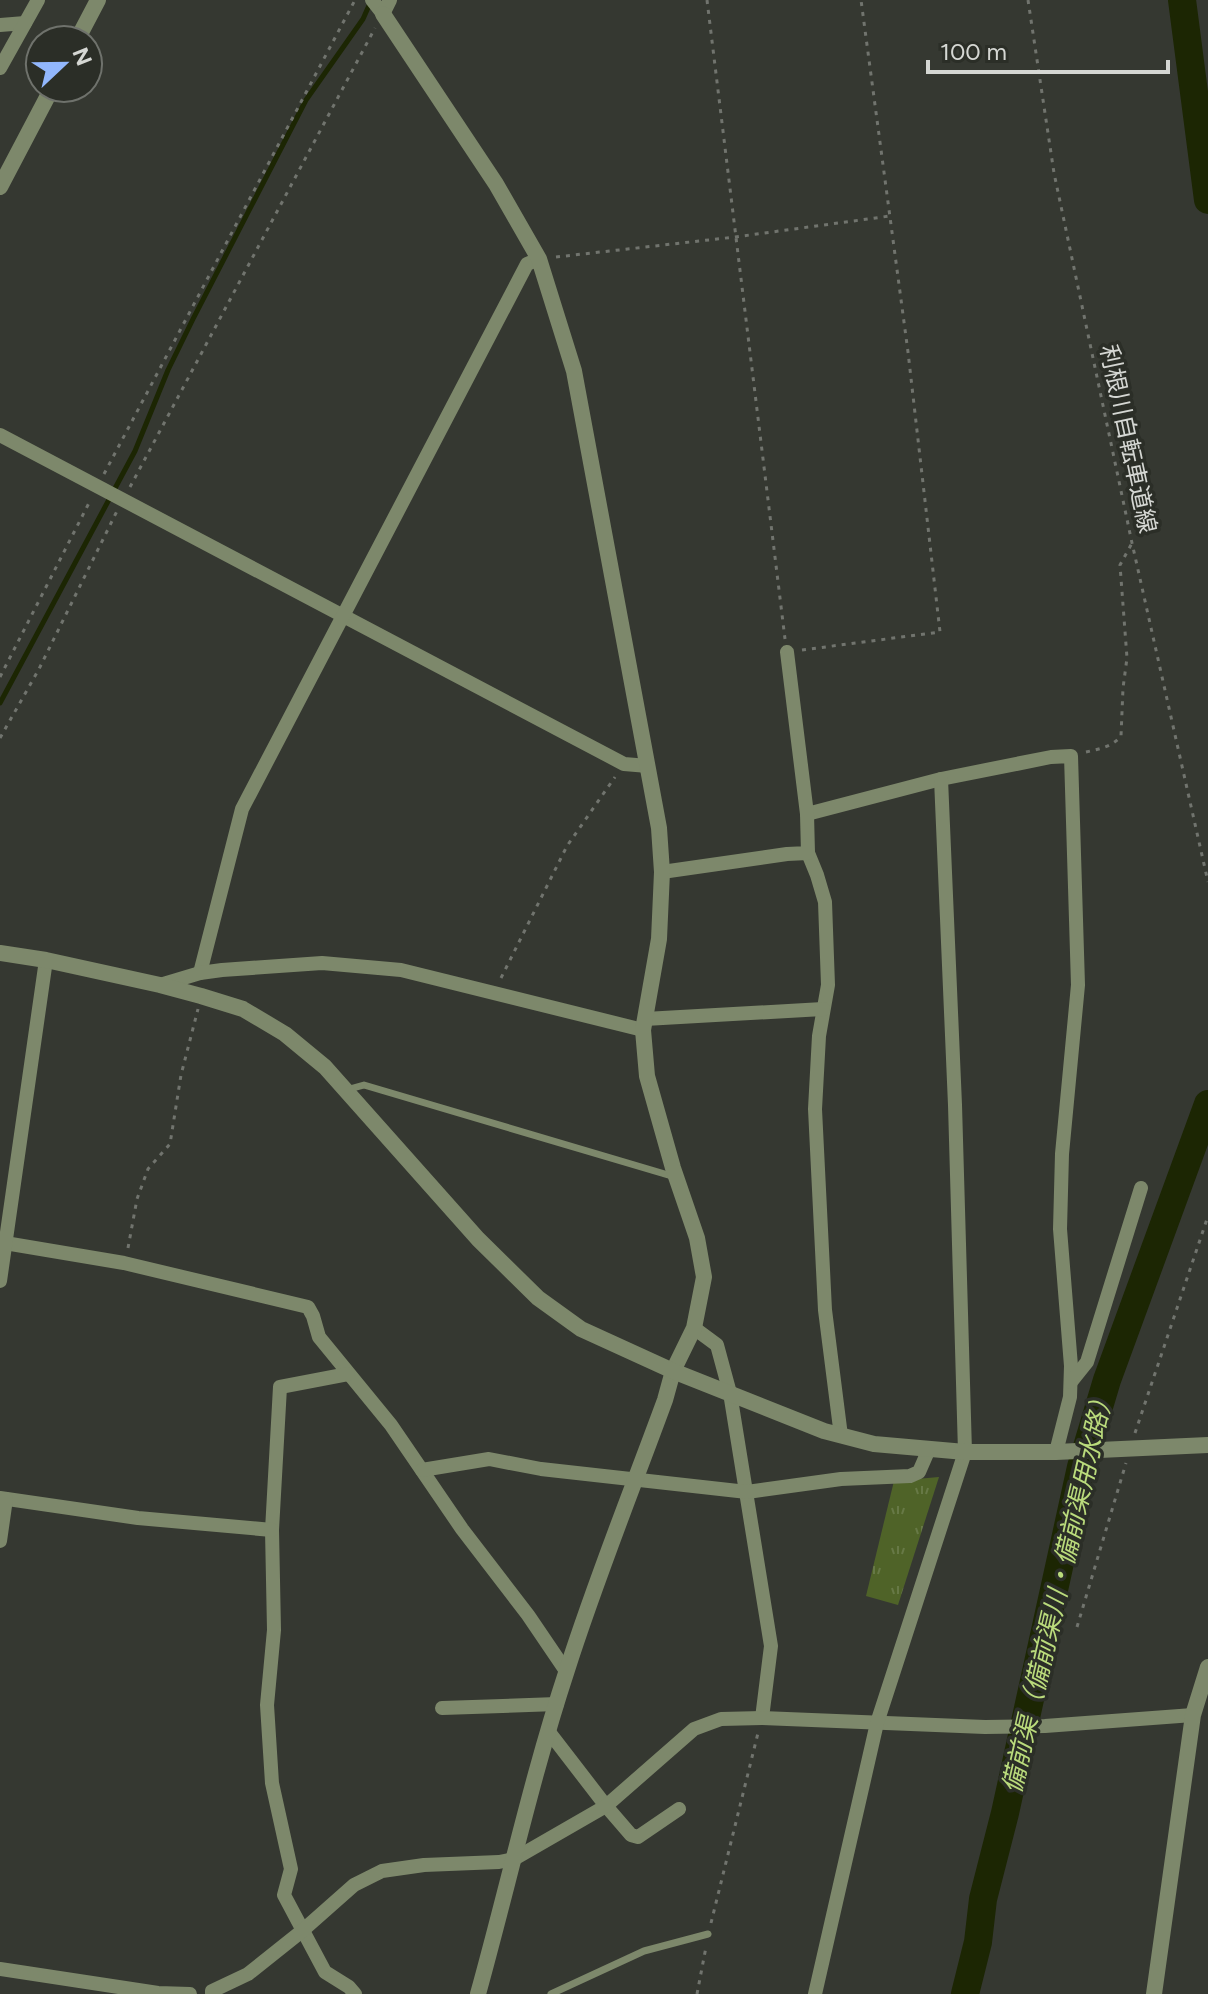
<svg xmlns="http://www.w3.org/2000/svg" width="1208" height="1994" font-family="Figtree,'Noto Sans JP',sans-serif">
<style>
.grass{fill:url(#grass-tufts)}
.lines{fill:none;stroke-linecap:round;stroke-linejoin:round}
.stream{stroke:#1c2603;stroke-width:5}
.river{stroke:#1c2603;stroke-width:28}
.path{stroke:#71746e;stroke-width:3;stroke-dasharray:4 6;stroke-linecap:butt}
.service{stroke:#7d886b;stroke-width:7}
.minor{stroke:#7d886b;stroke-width:14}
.tertiary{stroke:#7d886b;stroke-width:16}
.labels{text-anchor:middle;stroke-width:7;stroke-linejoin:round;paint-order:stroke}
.street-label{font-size:24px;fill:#d5d7d3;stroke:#2b2e27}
.water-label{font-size:26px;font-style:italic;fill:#badb7c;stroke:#2b2e27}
</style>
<defs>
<pattern id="grass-tufts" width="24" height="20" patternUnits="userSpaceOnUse" patternTransform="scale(2)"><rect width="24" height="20" fill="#4f6328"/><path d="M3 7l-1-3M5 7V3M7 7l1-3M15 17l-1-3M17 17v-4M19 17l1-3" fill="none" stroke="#677946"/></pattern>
</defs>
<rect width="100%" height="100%" fill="#353831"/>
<polygon class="grass" points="939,1477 898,1605 866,1596 894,1481"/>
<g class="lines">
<polyline class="stream" points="0,703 135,451 168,370 193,319 306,100 363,19 371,1"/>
<g class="river">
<polyline points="1182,0 1208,200"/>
<polyline points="965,1994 978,1942 983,1899 1005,1813 1081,1467 1107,1380 1208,1104"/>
</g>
<g class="path">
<polyline points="707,0 785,639"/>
<polyline points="1028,0 1054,173 1132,543 1208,882"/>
<polyline points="556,257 735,237 890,216"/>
<polyline points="104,474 355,0"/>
<polyline points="130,487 375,28"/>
<polyline points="802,650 940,632 908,352 861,0"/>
<polyline points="0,677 91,499"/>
<polyline points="0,738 39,669 117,511"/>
<path d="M1086,752C1099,749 1112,747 1121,736L1123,688L1127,658L1120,565L1132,543"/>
<polyline points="501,978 567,846 615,777"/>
<polyline points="128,1248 137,1199 148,1169 170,1144 181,1075 198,1009"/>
<polyline points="1135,1433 1208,1216"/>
<polyline points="1077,1627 1126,1463"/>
<polyline points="711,1923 758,1733"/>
<polyline points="697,1994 706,1947"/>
</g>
<g class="service">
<polyline points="346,1090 364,1085 675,1177"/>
<polyline points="551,1994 644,1951 708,1934"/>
</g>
<g class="minor">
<polyline points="372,0 383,14 390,0"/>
<polyline points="0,25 25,23"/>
<polyline points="0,68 38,0"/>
<polyline points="0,435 624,764 648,766"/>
<polyline points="807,814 941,779 1051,757 1071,756 1078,985 1062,1154 1060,1229 1071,1366 1070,1397 1056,1452"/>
<polyline points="808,853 817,875 825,902 828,985 819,1036 815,1109 825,1310 841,1436"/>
<polyline points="662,872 787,854 808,853 807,814 787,652"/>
<polyline points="200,973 242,809 527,264 539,259"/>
<polyline points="160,985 200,973 222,970 322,963 401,970 643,1030"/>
<polyline points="645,1019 823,1009"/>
<polyline points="5,1243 124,1263 308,1307 313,1316 319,1337 391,1425 462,1529 528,1615 566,1671"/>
<polyline points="0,1281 46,960"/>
<polyline points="694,1328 717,1345 730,1393 771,1646 762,1718"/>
<polyline points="348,1374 280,1387 272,1530 274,1630 267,1705 272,1783 291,1869 284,1895 325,1972 349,1987 355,1994"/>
<polyline points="1071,1382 1087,1362 1141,1188"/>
<polyline points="422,1470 489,1459 541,1469 747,1492 841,1479 910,1476 919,1472 929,1449"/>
<polyline points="0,1498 138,1518 272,1530"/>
<polyline points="0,1541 6,1499"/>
<polyline points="442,1708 557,1704"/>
<polyline points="549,1732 606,1806 631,1835 638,1837 679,1809"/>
<polyline points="0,1969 158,1993 190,1994"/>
<polyline points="212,1994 212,1991 248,1974 302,1931 354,1885 382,1871 424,1865 499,1862 514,1859 606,1806 694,1729 721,1719 762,1718 985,1727 1045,1726 1193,1715"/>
<polyline points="815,1994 877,1723 965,1452 955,1105 941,779"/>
</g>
<g class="tertiary">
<path d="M383,14L496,184L539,259L574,371L659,828L662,872L659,939L643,1030L647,1076L673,1168L697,1238L704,1277L694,1328L673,1371L665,1400C632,1490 596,1579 567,1670C532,1776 508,1886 478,1994"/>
<polyline points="77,40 98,0"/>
<polyline points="0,187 52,88"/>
<polyline points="0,953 46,960 160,985 201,996 243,1009 285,1034 325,1067 478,1239 538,1298 581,1329 673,1371 824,1431 874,1444 965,1452 1056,1452 1208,1445"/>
<polyline points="1154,1994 1193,1715 1208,1667"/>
</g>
</g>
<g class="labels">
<g class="street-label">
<text transform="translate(1128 439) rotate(78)" y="8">利根川自転車道線</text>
</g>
<g class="water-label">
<text transform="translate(1058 1590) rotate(-77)" y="9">備前渠（備前渠川・備前渠用水路）</text>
</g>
</g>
<g transform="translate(64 64) rotate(68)"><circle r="38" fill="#2b2e27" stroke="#6f726c" stroke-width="2"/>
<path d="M0-6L14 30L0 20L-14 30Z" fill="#92b7fd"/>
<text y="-12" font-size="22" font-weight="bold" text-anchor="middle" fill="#d5d7d3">N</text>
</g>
<path d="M928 60v12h240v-12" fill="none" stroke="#d5d7d3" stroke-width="4"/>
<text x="940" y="60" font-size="24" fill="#d5d7d3" stroke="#2b2e27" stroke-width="6" paint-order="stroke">100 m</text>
</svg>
